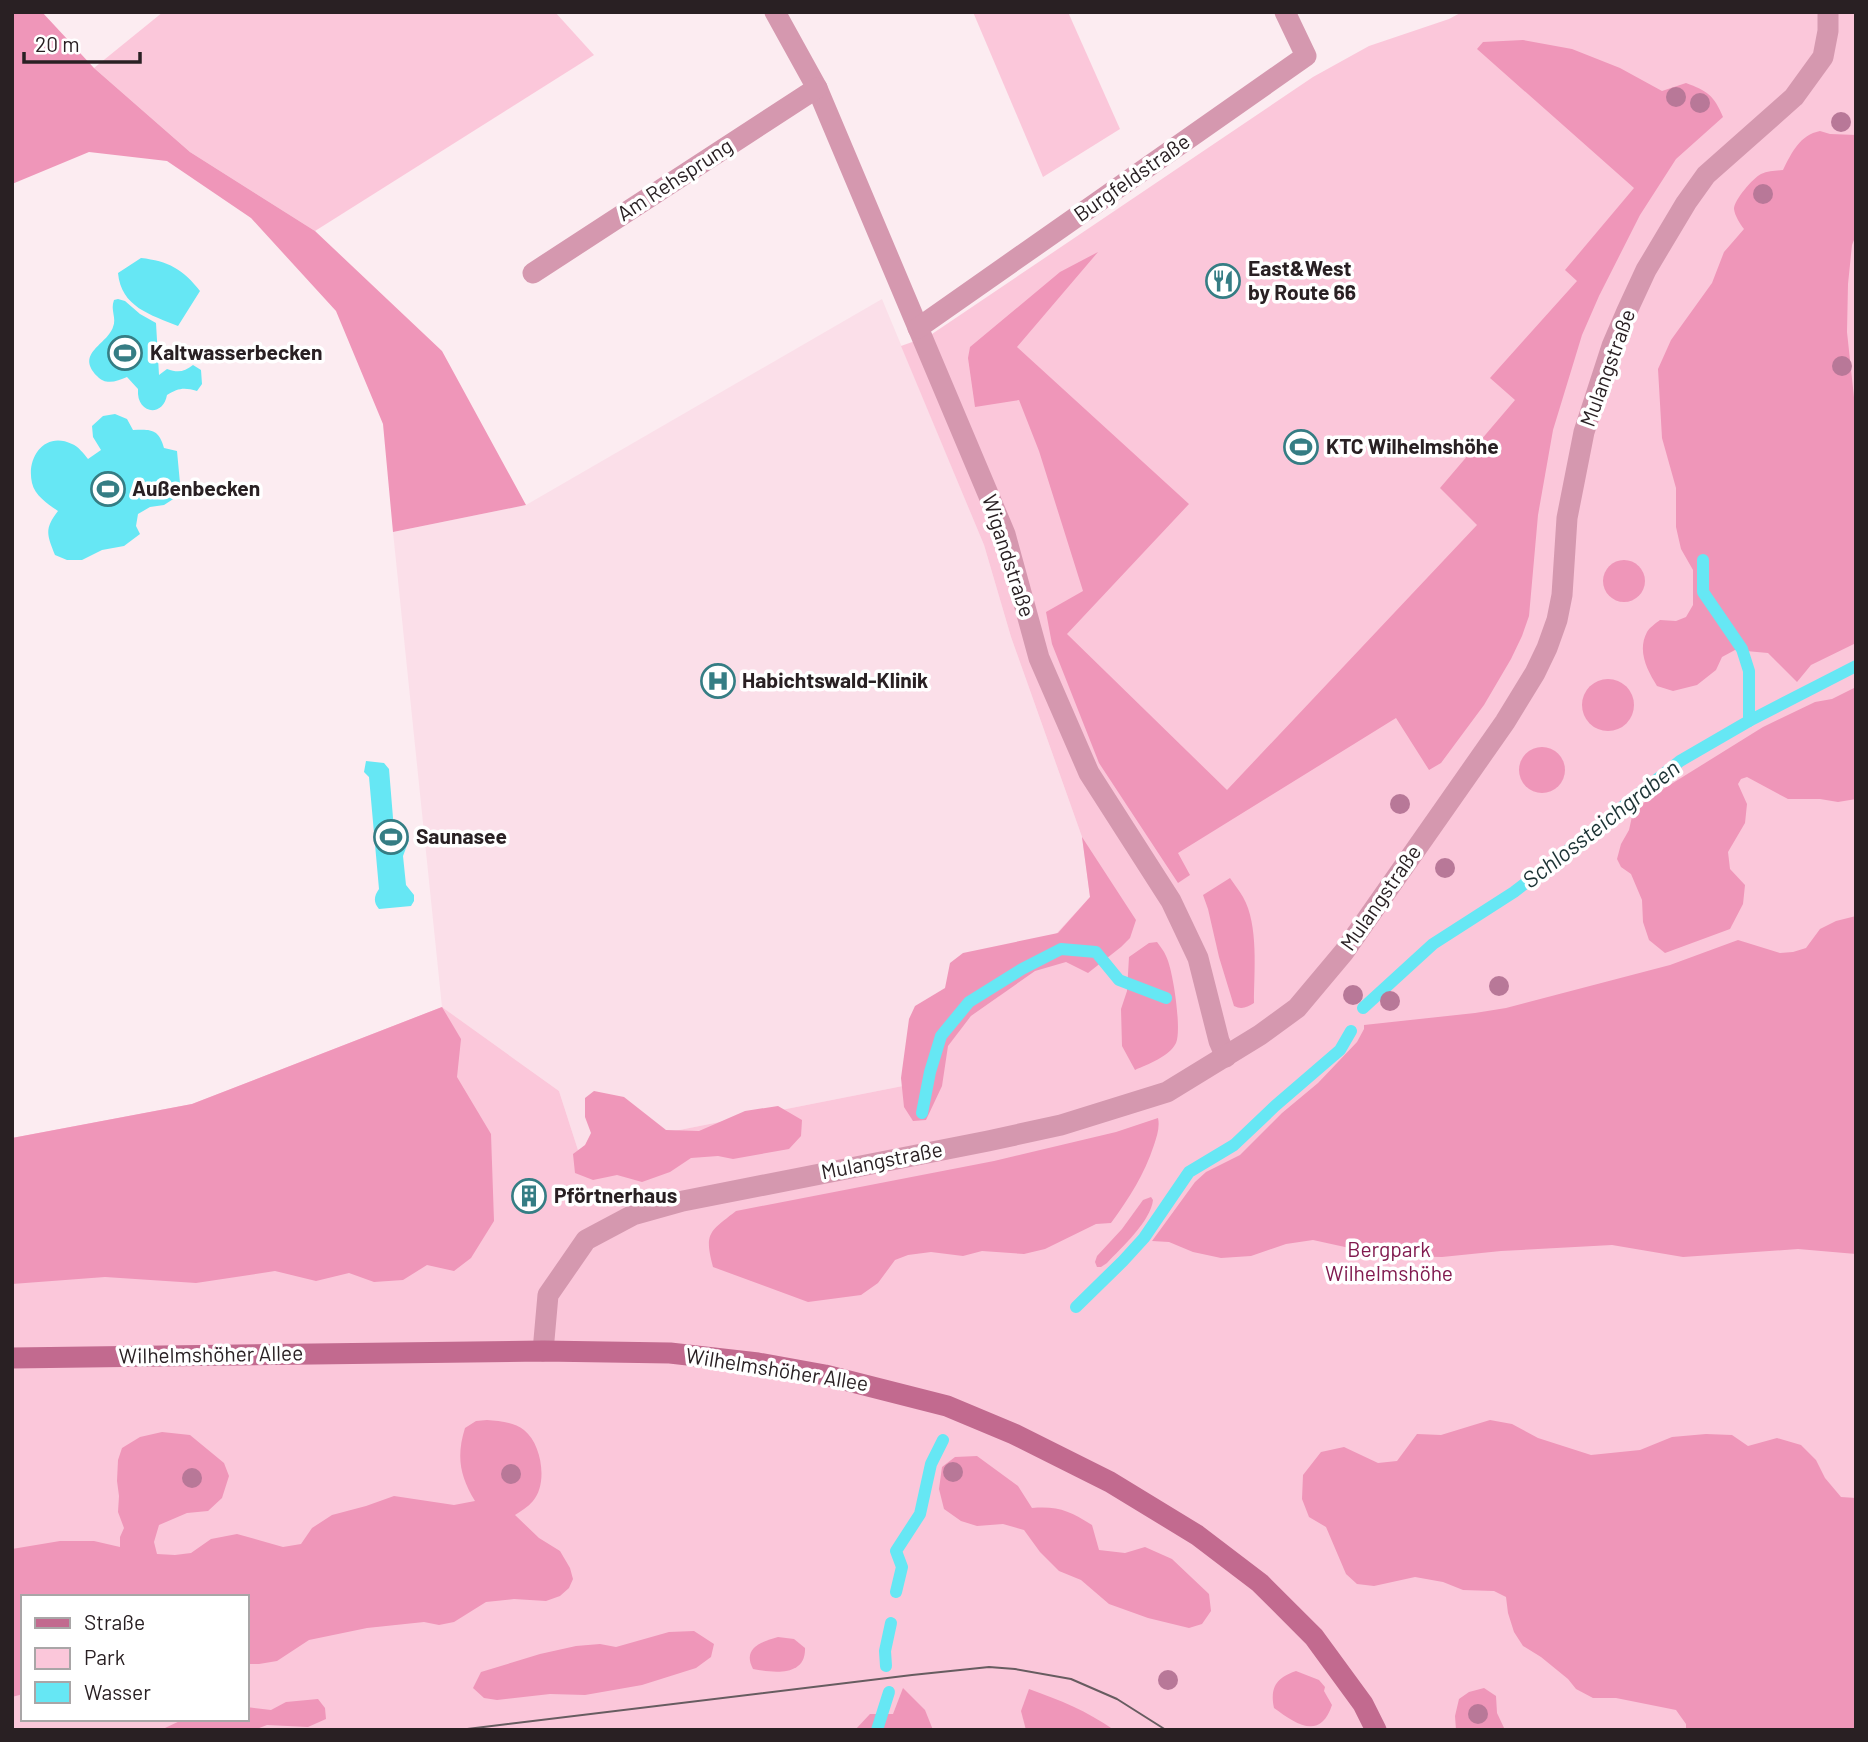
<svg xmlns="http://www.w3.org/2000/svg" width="1868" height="1742" font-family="Barlow,sans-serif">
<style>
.built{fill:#fbdfe9}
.green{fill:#fbc7da;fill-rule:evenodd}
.forest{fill:#ef96b9}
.water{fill:#66e7f4}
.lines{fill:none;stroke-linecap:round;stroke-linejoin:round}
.stream{stroke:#66e7f4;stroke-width:12}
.minor{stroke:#d598af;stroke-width:21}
.secondary{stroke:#c26a8f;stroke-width:21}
.tram{stroke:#675c60;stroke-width:2}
.tree{fill:#b87898}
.labels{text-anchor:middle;stroke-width:7;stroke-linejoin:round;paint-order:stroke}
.street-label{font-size:21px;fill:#292023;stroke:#fff}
.poi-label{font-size:21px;font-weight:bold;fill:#292023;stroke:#fff;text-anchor:start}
.park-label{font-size:21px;fill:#811a4f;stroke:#fff}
.water-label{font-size:23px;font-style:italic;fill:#1b3234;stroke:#fff}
</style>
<rect width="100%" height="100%" fill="#fcecf1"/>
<polygon class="built" points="882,299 984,545 1011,637 1082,837 1090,898 918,1083 578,1150 559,1091 442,1007 393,532 526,505"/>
<g class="green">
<polygon points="163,12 555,12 594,55 315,231 190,152 94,68"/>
<polygon points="973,12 1068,12 1120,129 1043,177"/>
<path d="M1462,12H1856V1730H12V1138L192,1104L442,1007L559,1091L578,1150L918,1083L971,1016L998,997L1090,897L1082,837L1011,637L984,545L901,346L929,336L1313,77L1369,46L1449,19ZM23,1597H247V1719H23Z"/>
</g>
<g class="forest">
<polygon points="12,12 42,12 94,68 190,152 315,231 442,351 526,505 393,532 383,424 336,311 251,218 167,161 89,152 12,184"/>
<path d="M1523,40L1572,49L1620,68L1662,91L1686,83C1707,91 1714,95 1723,117L1676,159L1640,215L1599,296L1582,335L1553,430L1538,515L1529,616L1522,636L1511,659L1484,705L1441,763L1429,770L1396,718L1178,853L1190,875L1178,883L1099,763L1052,644L1046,612L1083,591L1039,451L1019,400L975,407L968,358L970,347L1060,272L1098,252L1017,347L1189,504L1067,634L1227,790L1477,525L1440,488L1515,400L1490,378L1577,281L1565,270L1634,188L1477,49L1483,42Z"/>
<path d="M1820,131L1830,134L1856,135V235L1852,245L1848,284L1847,332L1856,416V643L1811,665L1797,682L1768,653L1735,650L1722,657L1716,670L1697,685L1673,691L1657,686C1647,670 1637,651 1647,632C1649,628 1656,623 1660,620L1676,621L1686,617L1693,605V570L1681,549L1676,527V488L1662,438L1658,369L1671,340L1712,283L1724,252L1744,229C1740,224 1735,216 1734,209C1734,200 1753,178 1761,174C1768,171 1775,171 1783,170C1792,152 1800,135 1820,131Z"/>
<circle cx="1624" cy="581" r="21"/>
<circle cx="1608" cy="705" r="26"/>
<polygon points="1856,687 1856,799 1838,802 1820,799 1788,799 1747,777 1741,779 1738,784 1747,804 1745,823 1728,852 1730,869 1745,885 1743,904 1730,929 1665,953 1649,940 1643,922 1642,900 1631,874 1621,867 1617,859 1621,844 1629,830 1633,812 1652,796 1763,727 1815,702 1832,699"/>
<circle cx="1542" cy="770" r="23"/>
<polygon points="1082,837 1136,920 1130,938 1121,947 1088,973 1066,962 1035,971 971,1016 948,1046 942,1086 926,1120 913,1121 904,1107 901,1078 909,1019 915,1006 945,988 950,963 963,953 1058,933 1090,897"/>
<path d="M1230,878C1234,884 1239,890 1243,897C1259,925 1254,972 1254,1003C1247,1007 1242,1010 1234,1006L1219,957L1208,909L1203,895Z"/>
<polygon points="1856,916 1856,1254 1798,1249 1683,1257 1612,1245 1501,1251 1442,1257 1386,1256 1313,1240 1286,1244 1251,1256 1221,1258 1193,1252 1169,1242 1152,1241 1195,1182 1206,1172 1240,1155 1282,1113 1318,1083 1357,1042 1364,1029 1364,1025 1475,1013 1506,1008 1670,965 1738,940 1780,953 1793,952 1806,948 1820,929 1836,921"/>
<path d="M1157,942C1160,946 1164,951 1166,956C1173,969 1182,1030 1176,1043C1169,1057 1148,1064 1135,1070L1122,1046L1121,1009L1127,991L1129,957L1149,943Z"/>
<polygon points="442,1007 461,1039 457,1077 491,1134 494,1221 471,1258 454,1271 427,1265 403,1280 374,1282 349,1273 316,1281 275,1271 196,1283 105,1277 12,1284 12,1138 192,1104"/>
<polygon points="594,1091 624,1097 666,1130 699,1131 745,1111 778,1106 802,1120 801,1136 789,1149 733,1159 718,1156 691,1158 670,1172 642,1182 617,1175 593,1180 575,1173 573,1154 585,1145 591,1133 585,1117 585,1098"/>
<path d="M1158,1118C1160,1127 1157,1136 1154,1145C1144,1175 1130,1197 1111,1223L1096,1224L1045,1249L1024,1254L982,1251L963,1256L931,1252L908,1255L895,1260L878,1283L861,1295L808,1302L713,1267C704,1233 709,1232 736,1211L994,1161L1116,1132Z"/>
<path d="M1151,1197L1153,1200C1151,1221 1121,1248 1107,1263L1101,1267H1097L1095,1262L1097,1256L1122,1229L1143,1200Z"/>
<path d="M487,1420C499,1421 514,1422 524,1430C542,1444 548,1484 533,1501C528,1507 521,1511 515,1515L539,1538L560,1551L570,1568L573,1579L569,1588L560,1596L546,1601L514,1599L486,1602L454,1622L439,1625L424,1622L367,1628L309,1640L277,1661L259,1664H247V1597H23V1694L12,1697V1549L60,1541H94L120,1547V1537L124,1528L118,1512L119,1496L117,1481L118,1460L122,1448L140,1437L162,1432L190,1435L224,1463L229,1476L222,1498L208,1511L187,1513L159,1525L154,1542L157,1554L175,1555L191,1553L211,1539L237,1534L283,1547L301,1544L312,1528L332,1515L366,1506L394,1496L454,1505L475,1501C460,1476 456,1457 465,1428L476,1421Z"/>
<polygon points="1490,1420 1512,1424 1538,1438 1591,1455 1640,1450 1672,1437 1706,1434 1732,1435 1748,1446 1777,1438 1801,1445 1816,1460 1825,1478 1841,1497 1856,1498 1856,1730 1686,1730 1686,1724 1676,1710 1616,1698 1593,1698 1576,1689 1568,1679 1541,1657 1523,1646 1514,1632 1508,1613 1506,1597 1494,1591 1463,1590 1443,1582 1415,1577 1374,1586 1357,1584 1346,1574 1326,1527 1309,1517 1302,1499 1303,1475 1321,1452 1344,1447 1378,1463 1397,1461 1417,1434 1441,1435"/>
<path d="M977,1456L1018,1486L1032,1508C1059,1506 1069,1511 1092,1525L1099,1550L1125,1553L1145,1547L1172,1559L1209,1594L1211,1611L1202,1624L1189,1628L1148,1618L1109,1604L1081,1580L1059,1571L1040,1552L1024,1530L1003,1524L977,1526L961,1521L944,1509L939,1489L942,1467L955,1457Z"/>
<polygon points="694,1631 714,1644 711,1657 696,1668 642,1685 585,1695 550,1694 497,1700 484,1698 473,1688 481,1672 540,1654 576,1646 600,1644 616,1647 669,1632"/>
<path d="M778,1637L794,1639L805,1648C806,1677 773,1673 753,1669C742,1648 761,1642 778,1637Z"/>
<path d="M1296,1671L1319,1680L1325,1687L1324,1691L1332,1705C1320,1741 1296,1724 1274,1708C1270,1687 1276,1678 1296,1671Z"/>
<polygon points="903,1688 925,1710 933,1730 855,1730 870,1714 893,1714"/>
<polygon points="1484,1688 1496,1696 1497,1713 1505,1730 1456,1730 1455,1716 1459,1699 1469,1692"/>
<path d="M1029,1689C1060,1700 1087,1711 1114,1730H1026L1021,1711Z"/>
<polygon points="318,1699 325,1708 326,1719 308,1727 267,1725 254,1730 135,1730 139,1728 165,1728 184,1719 247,1719 247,1707 271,1710 286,1702"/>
</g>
<g class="water">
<path d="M141,258C168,261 183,269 200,291L178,326C151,315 121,307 118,273Z"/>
<path d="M118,299L125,301L140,314L156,323L159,375L167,369C178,373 184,372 193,365L201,370L202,384L197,391C184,387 178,388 167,395C163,418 136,414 138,389L127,377C117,381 106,386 97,376C75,353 107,345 113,327C117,318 110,310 114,300Z"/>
<path d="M115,414L127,419L133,430C151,429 159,429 164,448L177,451L181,494L164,505L150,507L138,514L136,526L140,534L124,546L102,550L82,560H67L55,555C47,535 44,529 58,511C48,504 35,496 32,483C26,457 45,431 72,444C78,446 84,454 88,459L101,450L93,437L92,426L103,416Z"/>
<path d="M366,761L384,763L389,769L394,830L405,835L409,840L403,856L406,885L414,895V901L411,906L379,909C373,902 374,896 379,889L369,777L364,772Z"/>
</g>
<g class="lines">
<g class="stream">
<polyline points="1703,560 1703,592 1742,649 1749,671 1749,721"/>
<polyline points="1363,1008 1433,944 1514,892 1575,845 1680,761 1749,721 1856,666"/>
<polyline points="922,1113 930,1072 941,1036 969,1002 1022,969 1061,949 1096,952 1119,980 1166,998"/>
<polyline points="1076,1307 1123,1261 1144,1238 1189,1172 1234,1145 1275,1106 1340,1050 1351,1031"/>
<polyline points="896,1592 902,1567 896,1551 920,1514 931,1464 943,1440"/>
<polyline points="886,1666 885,1651 891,1623"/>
<polyline points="877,1730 889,1692"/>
</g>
<g class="minor">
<polyline points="775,12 817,88 1005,534 1039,658 1089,773 1171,901 1198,958 1219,1041 1226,1057"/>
<polyline points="533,273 817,88"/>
<polyline points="918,328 1306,56 1285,12"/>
<polyline points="543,1351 548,1295 586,1240 633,1215 683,1201 988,1141 1061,1125 1167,1092 1260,1035 1297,1008 1344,952 1505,722 1535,673 1547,648 1557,620 1562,595 1567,518 1584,432 1612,346 1627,311 1646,270 1686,203 1706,175 1794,97 1823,57 1828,31 1828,12"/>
</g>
<polyline class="secondary" points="12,1358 543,1351 670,1353 758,1363 825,1375 947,1406 1014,1434 1110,1482 1197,1535 1260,1583 1314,1637 1363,1704 1376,1730"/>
<polyline class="tram" points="459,1730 912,1675 989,1667 1015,1669 1071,1679 1117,1699 1166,1730"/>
</g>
<g class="tree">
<circle cx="1676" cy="97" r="10"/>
<circle cx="1700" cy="103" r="10"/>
<circle cx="1841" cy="122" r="10"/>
<circle cx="1763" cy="194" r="10"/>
<circle cx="1842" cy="366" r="10"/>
<circle cx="1400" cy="804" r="10"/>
<circle cx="1445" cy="868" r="10"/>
<circle cx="1499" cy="986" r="10"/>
<circle cx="1353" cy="995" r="10"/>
<circle cx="1390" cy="1001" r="10"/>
<circle cx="953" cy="1472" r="10"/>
<circle cx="511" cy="1474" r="10"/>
<circle cx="192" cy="1478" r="10"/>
<circle cx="1168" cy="1680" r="10"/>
<circle cx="1478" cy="1714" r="10"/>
</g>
<defs>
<g id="restaurant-ring" transform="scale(1.75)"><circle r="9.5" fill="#fff" stroke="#357d84" stroke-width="1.5"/><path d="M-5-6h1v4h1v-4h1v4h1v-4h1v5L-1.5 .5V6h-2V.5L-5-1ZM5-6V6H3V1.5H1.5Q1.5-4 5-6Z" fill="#357d84"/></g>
<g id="stadium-ring" transform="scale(1.75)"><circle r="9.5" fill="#fff" stroke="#357d84" stroke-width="1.5"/><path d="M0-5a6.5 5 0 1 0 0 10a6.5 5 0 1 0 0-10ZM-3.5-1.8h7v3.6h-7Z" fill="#357d84"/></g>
<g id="hospital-ring" transform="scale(1.75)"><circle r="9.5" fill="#fff" stroke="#357d84" stroke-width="1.5"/><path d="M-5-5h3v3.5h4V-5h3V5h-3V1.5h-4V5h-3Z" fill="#357d84"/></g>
<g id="building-ring" transform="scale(1.75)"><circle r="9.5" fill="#fff" stroke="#357d84" stroke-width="1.5"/><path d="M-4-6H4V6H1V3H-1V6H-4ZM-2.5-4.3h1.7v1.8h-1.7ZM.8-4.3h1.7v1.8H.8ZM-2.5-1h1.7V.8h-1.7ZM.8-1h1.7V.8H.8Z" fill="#357d84"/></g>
</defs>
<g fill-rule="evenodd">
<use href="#restaurant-ring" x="1223" y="281"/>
<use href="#stadium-ring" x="125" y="353"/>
<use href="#stadium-ring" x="1301" y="447"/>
<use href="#stadium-ring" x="108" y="489"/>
<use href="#hospital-ring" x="718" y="681"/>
<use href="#stadium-ring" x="391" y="837"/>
<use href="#building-ring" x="529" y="1196"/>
</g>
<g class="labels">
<g class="street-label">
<text transform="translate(1132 178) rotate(-35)" y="7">Burgfeldstraße</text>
<text transform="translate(675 180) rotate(-33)" y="7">Am Rehsprung</text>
<text transform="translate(1608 368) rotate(-70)" y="7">Mulangstraße</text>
<text transform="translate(1008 556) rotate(72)" y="7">Wigandstraße</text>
<text transform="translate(1381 898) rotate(-55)" y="7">Mulangstraße</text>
<text transform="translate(882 1161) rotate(-11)" y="7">Mulangstraße</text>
<text transform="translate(211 1355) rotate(-1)" y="7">Wilhelmshöher Allee</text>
<text transform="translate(777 1370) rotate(9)" y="7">Wilhelmshöher Allee</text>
</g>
<g class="poi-label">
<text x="1248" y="276">East&amp;West<tspan x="1248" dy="24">by Route 66</tspan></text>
<text x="150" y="360">Kaltwasserbecken</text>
<text x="1326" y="454">KTC Wilhelmshöhe</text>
<text x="132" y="496">Außenbecken</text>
<text x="742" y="688">Habichtswald-Klinik</text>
<text x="416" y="844">Saunasee</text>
<text x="554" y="1203">Pförtnerhaus</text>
</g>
<g class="park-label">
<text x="1389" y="1257">Bergpark<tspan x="1389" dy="24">Wilhelmshöhe</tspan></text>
</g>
<g class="water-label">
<text transform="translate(1601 824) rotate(-38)" y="8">Schlossteichgraben</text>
</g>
</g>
<rect width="1868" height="1742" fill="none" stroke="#292023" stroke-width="28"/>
<rect x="21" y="1595" width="228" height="126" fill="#ffffff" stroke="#a9a6a7" stroke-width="2"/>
<rect x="35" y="1618" width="35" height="10" fill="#c26a8f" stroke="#a9a6a7" stroke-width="2"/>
<text x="84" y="1630" font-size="21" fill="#292023">Straße</text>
<rect x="35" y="1648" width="35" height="21" fill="#fbc7da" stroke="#a9a6a7" stroke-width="2"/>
<text x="84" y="1665" font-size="21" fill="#292023">Park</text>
<rect x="35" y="1682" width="35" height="21" fill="#66e7f4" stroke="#a9a6a7" stroke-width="2"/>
<text x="84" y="1700" font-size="21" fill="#292023">Wasser</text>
<path d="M24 52v10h116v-10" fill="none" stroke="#292023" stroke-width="3.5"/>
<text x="35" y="52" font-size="21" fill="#292023" stroke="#ffffff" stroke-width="5" paint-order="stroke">20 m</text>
</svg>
